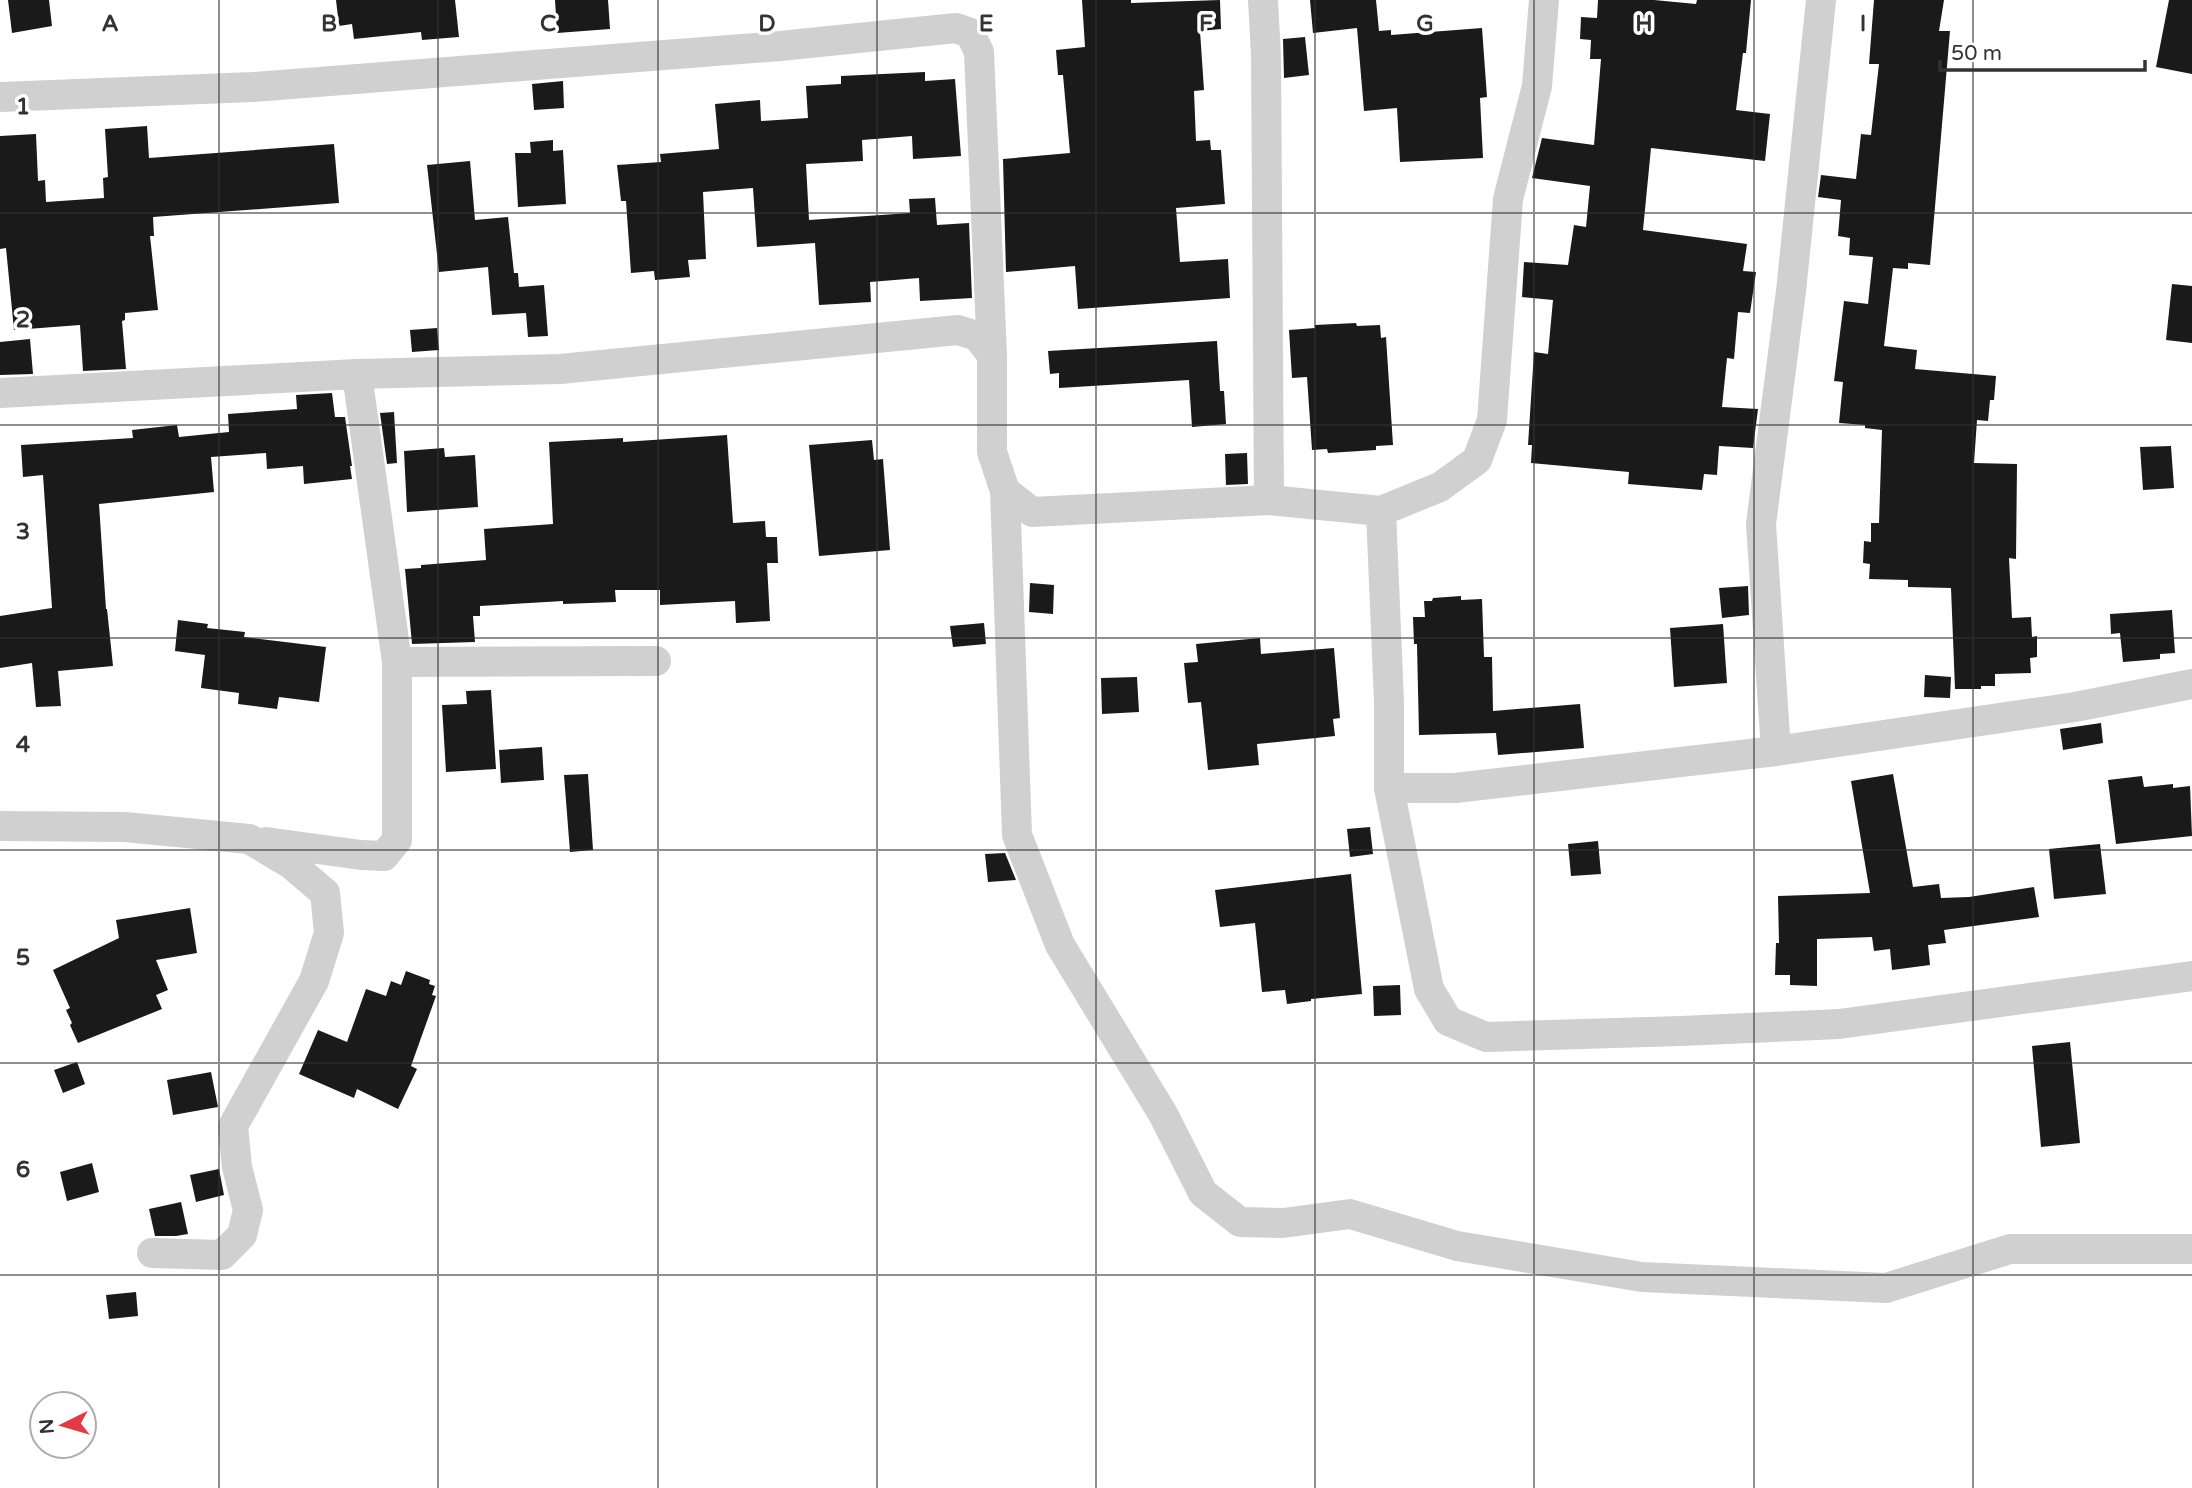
<svg xmlns="http://www.w3.org/2000/svg" width="2192" height="1488" font-family="'Varela Round',sans-serif">
<style>
.building{fill:#1a1a1a}
.lines{fill:none;stroke-linecap:round;stroke-linejoin:round}
.street{stroke:#d0d0d0;stroke-width:30}
.grid{fill:none;stroke:#333;stroke-width:2;stroke-opacity:0.55}
.grid-label{font-size:23px;text-anchor:middle;font-weight:bold;fill:#333;stroke:#fff;stroke-width:7;stroke-linejoin:round;paint-order:stroke}
</style>
<rect width="100%" height="100%" fill="#fff"/>
<g class="building">
<polygon points="8,0 49,0 52,26 12,33"/>
<polygon points="336,0 455,0 459,37 422,40 421,32 354,39 352,24 339,26"/>
<polygon points="555,0 608,0 610,29 557,33"/>
<polygon points="1082,0 1131,0 1131,3 1220,0 1221,29 1200,31 1204,90 1194,91 1196,141 1210,140 1211,150 1221,150 1225,204 1176,208 1180,262 1228,259 1230,298 1078,309 1075,266 1006,272 1003,159 1070,153 1063,75 1058,75 1056,50 1085,47"/>
<polygon points="1310,0 1376,0 1379,31 1391,30 1391,35 1482,28 1487,97 1480,98 1483,158 1400,162 1397,108 1364,111 1357,28 1313,33"/>
<polygon points="1598,0 1654,0 1696,4 1697,0 1751,0 1746,53 1743,53 1736,110 1770,114 1765,161 1651,148 1643,230 1747,244 1743,271 1756,272 1750,313 1738,312 1734,359 1727,358 1722,407 1758,409 1753,448 1719,446 1717,475 1704,474 1702,490 1628,484 1629,472 1531,463 1532,445 1528,445 1534,352 1548,354 1553,300 1522,297 1524,262 1568,265 1574,225 1586,227 1590,186 1532,178 1542,138 1594,145 1601,59 1590,59 1591,40 1580,39 1581,17 1597,18"/>
<polygon points="1874,0 1944,0 1939,31 1950,31 1930,265 1908,263 1908,269 1893,268 1884,346 1917,350 1915,369 1996,376 1994,400 1990,400 1988,421 1977,420 1974,463 2017,464 2016,559 2009,558 2012,618 2031,617 2032,637 2037,636 2037,657 2030,658 2031,673 1995,674 1995,686 1981,686 1981,689 1955,689 1951,588 1908,587 1908,580 1869,579 1870,564 1863,563 1864,541 1871,542 1871,523 1879,523 1882,430 1865,428 1865,425 1839,423 1843,382 1834,381 1844,301 1868,304 1873,257 1849,255 1850,238 1838,236 1841,200 1818,197 1821,175 1856,179 1861,134 1871,135 1879,64 1869,64"/>
<polygon points="2169,0 2192,0 2192,74 2156,67"/>
<polygon points="1305,37 1309,75 1284,78 1283,39"/>
<polygon points="925,72 925,81 955,79 961,156 913,159 912,136 862,140 863,161 806,164 809,220 910,213 909,199 935,198 937,225 969,223 972,298 920,301 919,278 870,282 871,302 819,305 815,243 757,247 753,188 703,192 706,259 688,260 690,277 655,280 654,271 631,273 626,201 621,201 617,165 661,162 660,154 719,149 715,104 760,100 761,121 808,118 806,86 841,84 841,76"/>
<polygon points="563,81 564,108 534,110 532,84"/>
<polygon points="147,126 149,158 334,144 339,203 153,217 154,236 150,236 158,310 125,313 125,320 122,321 126,369 83,371 80,325 14,330 6,248 0,249 0,136 36,134 38,181 45,180 46,202 104,198 103,178 108,177 105,129"/>
<polygon points="553,140 553,151 563,150 566,204 518,207 515,153 531,153 530,142"/>
<polygon points="470,161 475,220 508,217 514,273 518,273 519,287 544,285 548,336 528,337 526,313 492,315 488,267 439,272 427,165"/>
<polygon points="2172,284 2192,286 2192,343 2166,340"/>
<polygon points="1356,323 1357,326 1380,325 1381,338 1386,337 1393,445 1376,446 1376,450 1328,453 1327,449 1312,450 1307,377 1292,378 1289,330 1315,328 1315,325"/>
<polygon points="437,328 439,350 412,352 410,330"/>
<polygon points="30,339 33,374 0,375 0,342"/>
<polygon points="1217,341 1220,391 1224,391 1226,424 1192,427 1189,380 1059,388 1059,373 1050,374 1048,351"/>
<polygon points="332,393 335,417 345,417 352,466 350,466 352,479 304,484 303,466 267,469 266,453 211,457 214,492 99,504 106,609 107,609 113,666 58,671 61,706 36,707 32,663 0,668 0,616 52,608 43,475 23,477 21,445 133,438 132,430 177,425 179,437 229,432 228,414 297,409 296,395"/>
<polygon points="394,412 397,463 387,464 380,413"/>
<polygon points="727,435 733,523 765,521 766,537 777,537 778,563 767,563 770,621 736,623 735,601 660,605 660,590 615,590 616,602 563,604 563,601 480,606 480,616 473,616 475,642 412,644 405,569 421,568 421,565 486,560 484,529 553,524 549,442 623,438 623,442"/>
<polygon points="872,440 874,460 883,459 890,550 819,556 809,445"/>
<polygon points="2171,446 2174,488 2143,490 2140,447"/>
<polygon points="444,448 445,457 475,455 478,507 407,512 404,451"/>
<polygon points="1247,453 1248,484 1226,485 1225,454"/>
<polygon points="1030,583 1054,585 1053,614 1029,612"/>
<polygon points="1748,586 1749,615 1722,618 1719,588"/>
<polygon points="1461,596 1461,600 1482,599 1484,657 1492,657 1493,711 1580,704 1584,748 1498,755 1496,733 1419,735 1417,644 1414,644 1413,617 1425,617 1424,601 1432,601 1433,598"/>
<polygon points="2172,610 2175,653 2160,654 2160,659 2123,662 2120,633 2111,634 2110,614"/>
<polygon points="178,620 208,624 207,628 245,632 244,637 326,647 319,702 279,697 277,709 238,704 239,693 201,688 205,655 175,651"/>
<polygon points="984,623 986,644 953,647 950,626"/>
<polygon points="1723,624 1727,683 1674,687 1670,628"/>
<polygon points="1260,638 1261,654 1334,648 1340,718 1333,719 1335,736 1257,744 1259,765 1208,770 1201,702 1188,703 1184,663 1198,662 1196,644"/>
<polygon points="1925,675 1951,677 1950,698 1924,697"/>
<polygon points="1137,677 1139,712 1102,714 1101,678"/>
<polygon points="491,690 496,769 446,772 442,705 467,704 466,691"/>
<polygon points="2101,723 2103,743 2063,750 2060,729"/>
<polygon points="542,747 544,780 501,783 499,750"/>
<polygon points="588,774 593,850 570,852 564,775"/>
<polygon points="1893,774 1913,887 1939,884 1941,898 1969,897 2034,887 2039,917 1944,930 1946,943 1928,945 1930,965 1892,970 1890,949 1874,951 1872,937 1817,939 1817,986 1790,985 1790,975 1775,975 1776,943 1779,943 1778,896 1870,893 1851,781"/>
<polygon points="2142,776 2144,787 2173,784 2173,788 2190,786 2192,836 2116,844 2108,780"/>
<polygon points="1370,827 1373,854 1350,857 1347,829"/>
<polygon points="1598,841 1601,874 1571,876 1568,844"/>
<polygon points="2100,844 2106,894 2054,899 2049,849"/>
<polygon points="1005,853 1016,880 988,882 985,854"/>
<polygon points="1351,874 1362,994 1311,999 1311,1001 1287,1004 1285,990 1262,992 1255,923 1220,927 1215,890"/>
<polygon points="190,908 197,953 156,960 168,990 156,995 162,1009 78,1043 70,1025 72,1023 66,1010 70,1008 53,970 119,938 116,920"/>
<polygon points="406,971 430,980 429,984 435,986 432,995 436,996 411,1066 417,1069 398,1109 357,1089 354,1098 299,1074 318,1030 347,1042 366,989 386,996 391,981 401,985"/>
<polygon points="1400,985 1401,1015 1374,1016 1373,986"/>
<polygon points="2070,1042 2080,1143 2041,1147 2032,1046"/>
<polygon points="77,1062 85,1084 63,1093 54,1070"/>
<polygon points="211,1072 218,1107 173,1115 167,1080"/>
<polygon points="92,1163 99,1192 67,1201 60,1172"/>
<polygon points="219,1169 224,1195 196,1202 190,1175"/>
<polygon points="181,1202 188,1234 176,1236 155,1236 149,1209"/>
<polygon points="136,1292 138,1316 109,1319 106,1295"/>
</g>
<g class="lines">
<g class="street">
<polyline points="1263,0 1266,56 1269,500"/>
<polyline points="0,97 253,87 780,46 956,28 970,33 979,52 992,355"/>
<polyline points="0,393 357,374 560,369 958,330 977,336 992,355 992,452 1005,491 1032,512 1269,500 1381,511 1440,487 1477,460 1492,420 1508,199 1537,86 1544,0"/>
<polyline points="1005,491 1017,835 1060,945 1163,1114 1203,1193 1240,1222 1283,1223 1350,1214 1457,1246 1642,1277 1886,1288 2010,1249 2192,1249"/>
<polyline points="1381,511 1389,702 1389,788 1455,788 1776,751 2075,707 2192,684"/>
<polyline points="397,662 656,661"/>
<polyline points="1776,751 1761,524 1791,291 1821,0"/>
<polyline points="1389,788 1429,989 1448,1021 1486,1037 1681,1031 1839,1024 2192,976"/>
<polyline points="0,826 125,827 249,839 291,864 325,893 329,933 314,981 233,1126 237,1167 248,1210 242,1235 222,1255 152,1253"/>
<polyline points="266,842 361,855 384,856 397,840 397,662 357,374"/>
</g>
</g>
<path class="grid" d="M219,0V1488M438,0V1488M658,0V1488M877,0V1488M1096,0V1488M1315,0V1488M1534,0V1488M1754,0V1488M1973,0V1488M0,213H2192M0,425H2192M0,638H2192M0,850H2192M0,1063H2192M0,1275H2192"/>
<g class="grid-label">
<text x="110" y="31">A</text>
<text x="329" y="31">B</text>
<text x="548" y="31">C</text>
<text x="767" y="31">D</text>
<text x="986" y="31">E</text>
<text x="1206" y="31">F</text>
<text x="1425" y="31">G</text>
<text x="1644" y="31">H</text>
<text x="1863" y="31">I</text>
<text x="23" y="114">1</text>
<text x="23" y="327">2</text>
<text x="23" y="539">3</text>
<text x="23" y="752">4</text>
<text x="23" y="965">5</text>
<text x="23" y="1177">6</text>
</g>
<g transform="translate(63 1425) rotate(265)"><circle r="33" fill="#ffffff" stroke="#adadad" stroke-width="2"/>
<path d="M0-5L12 26L0 18L-12 26Z" fill="#e63946"/>
<text y="-10" font-size="19" font-weight="bold" text-anchor="middle" fill="#333333">N</text>
</g>
<path d="M1940 60v10h205v-10" fill="none" stroke="#333333" stroke-width="3.5"/>
<text x="1951" y="60" font-size="21" fill="#333333" stroke="#ffffff" stroke-width="5" paint-order="stroke">50 m</text>
</svg>
